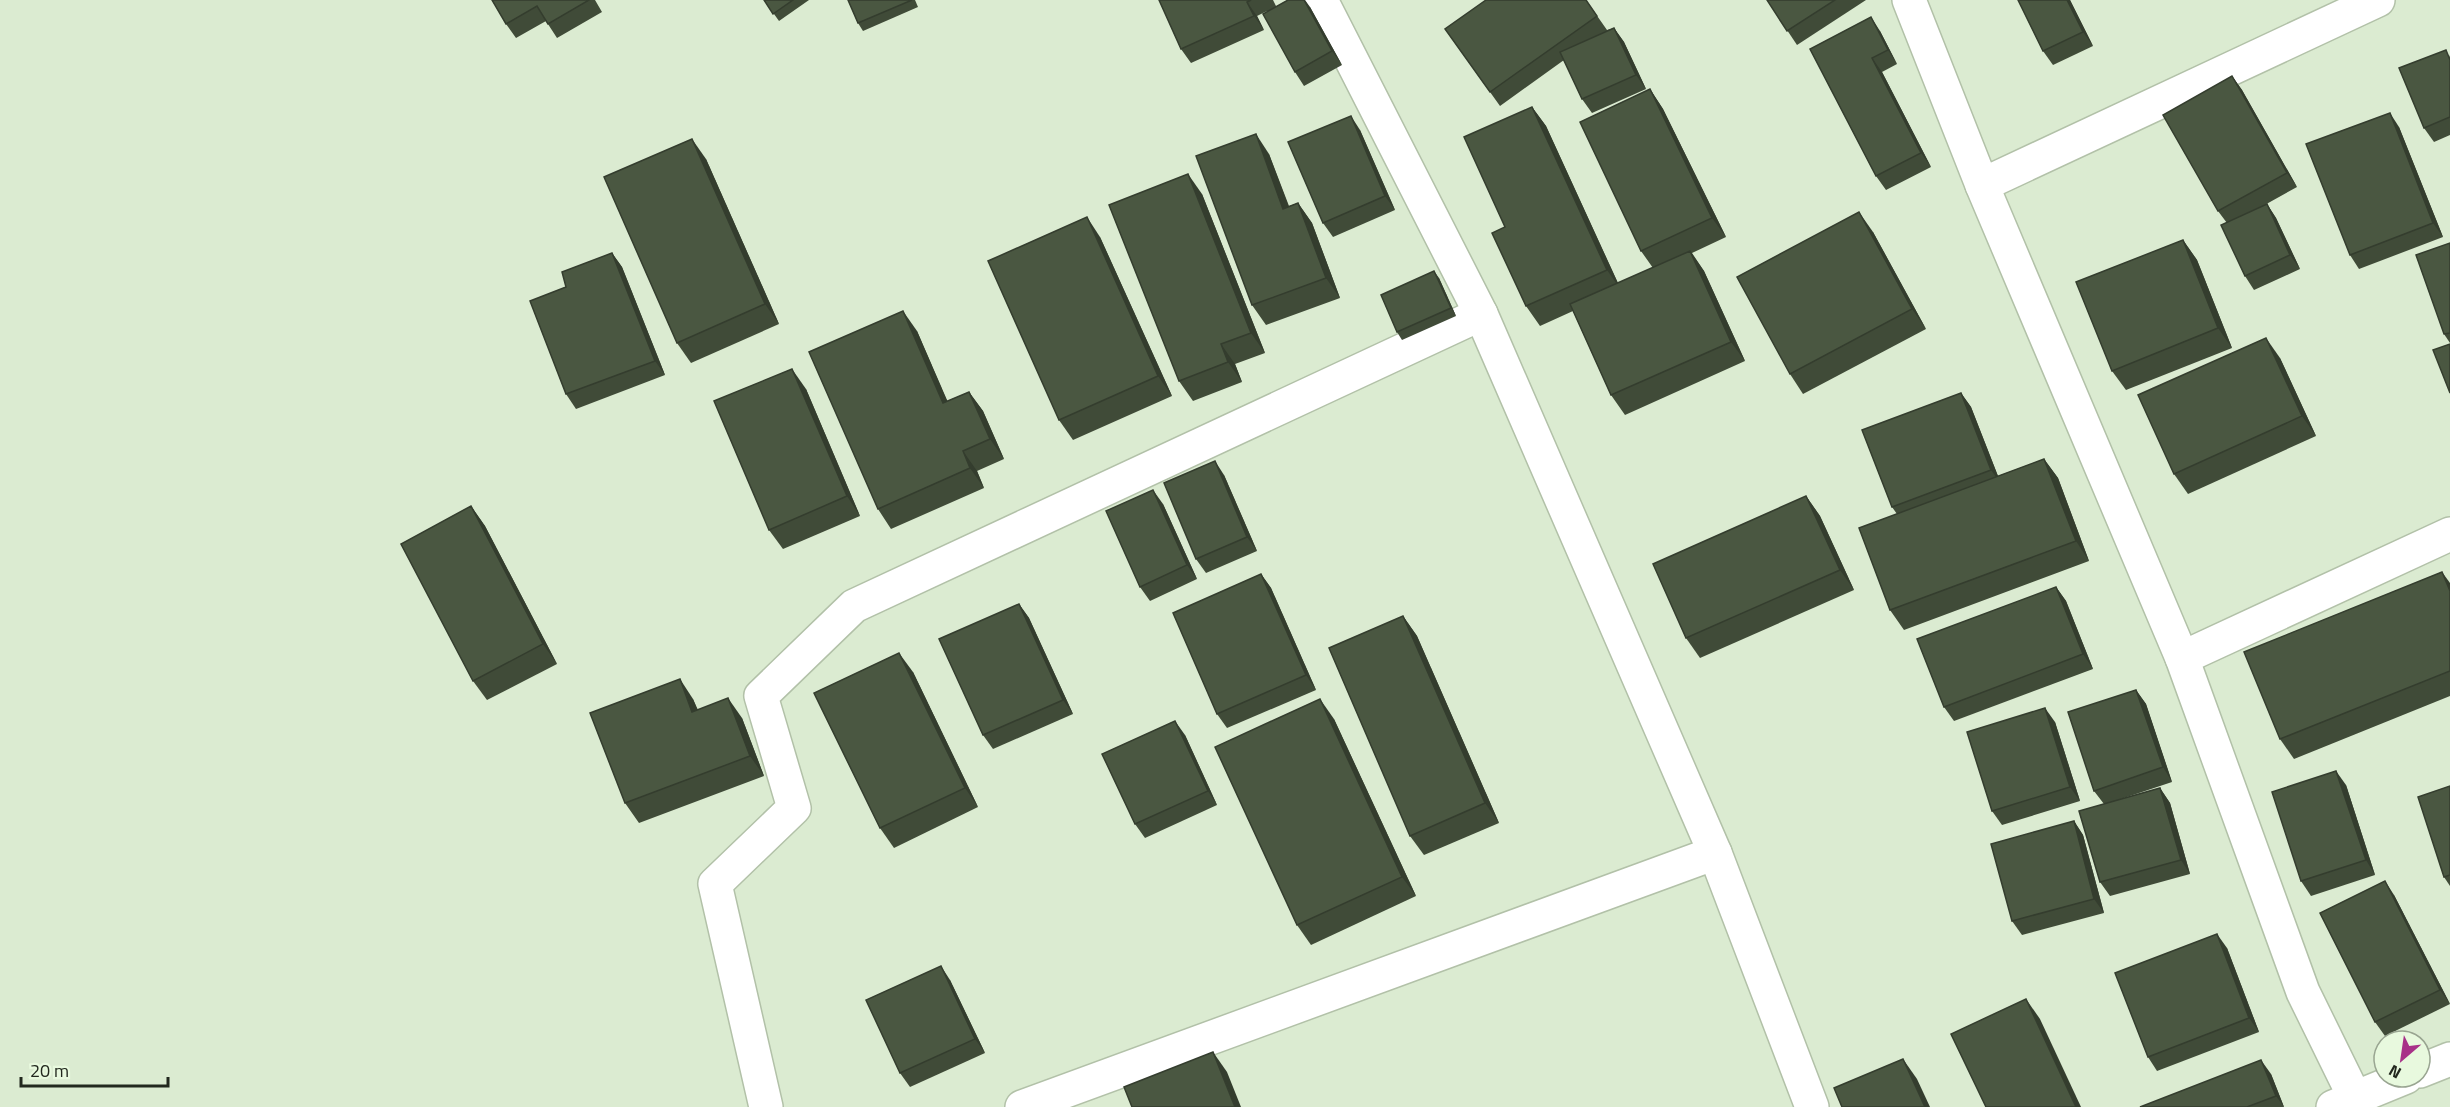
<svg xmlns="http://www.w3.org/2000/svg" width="2450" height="1107" font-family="'Titillium Web',sans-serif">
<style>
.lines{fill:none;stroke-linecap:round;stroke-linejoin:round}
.street-casing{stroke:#b2c1a8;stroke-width:36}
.street{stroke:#fff;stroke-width:33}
.wall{fill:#404b38}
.shaded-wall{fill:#343d2e}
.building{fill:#4a5741;stroke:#343d2e;stroke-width:1.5}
</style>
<rect width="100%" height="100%" fill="#dbebd1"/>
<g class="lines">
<g class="street-casing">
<g id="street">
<polyline points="1321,0 1481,314 1715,853 1812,1107"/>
<polyline points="1909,0 1982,185 2182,658 2303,992 2355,1098"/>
<polyline points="1982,185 2378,0"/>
<polyline points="2182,658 2450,534"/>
<polyline points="2420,1071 2450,1059"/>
<polyline points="766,1107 715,884 794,808 761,696 854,606 1481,314"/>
<polyline points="1022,1107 1715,853"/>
<polyline points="2333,1107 2406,1077"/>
</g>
</g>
<use href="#street" class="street"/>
</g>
<g class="wall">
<polygon points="492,0 595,0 602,12 557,38 546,21 516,38 506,24"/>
<polygon points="764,0 809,0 779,21"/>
<polygon points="848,0 915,0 918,7 863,31 858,23"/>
<polygon points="1159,0 1273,0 1276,6 1310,7 1342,65 1304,86 1295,72 1267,11 1257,16 1264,30 1191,63 1181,49"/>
<polygon points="1586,0 1607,30 1614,28 1624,42 1646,89 1592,113 1582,99 1564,60 1500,106 1445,29"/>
<polygon points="1767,0 1866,0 1797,45"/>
<polygon points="2018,0 2070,0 2093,46 2053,65 2043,51"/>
<polygon points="1880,31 1897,64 1882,72 1931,167 1886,190 1876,176 1810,49"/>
<polygon points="2450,55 2450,135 2434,142 2424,128"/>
<polygon points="2232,76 2242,90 2297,187 2261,207 2267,204 2276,218 2300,269 2254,290 2245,276 2227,223 2218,211"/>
<polygon points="1650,89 1663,109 1726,237 1692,253 1704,271 1745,361 1625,415 1611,395 1573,311 1540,326 1526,306 1505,227 1532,107 1546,126 1618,283 1653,268 1641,251"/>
<polygon points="2399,127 2443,237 2359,269 2350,255"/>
<polygon points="1360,130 1395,210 1333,237 1323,223"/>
<polygon points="1269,154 1289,206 1298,203 1312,223 1340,298 1266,325 1252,305"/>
<polygon points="706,159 779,324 691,363 677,343"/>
<polygon points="1202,194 1265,353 1235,364 1242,382 1193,401 1179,381"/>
<polygon points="1873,232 1926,329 1803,394 1790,374"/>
<polygon points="1100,237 1172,396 1073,440 1059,420"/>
<polygon points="2183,240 2197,260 2232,348 2126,390 2112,371"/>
<polygon points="2450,243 2450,343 2444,334"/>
<polygon points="612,253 622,267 665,375 576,409 566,394 566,287"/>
<polygon points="1439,278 1456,316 1402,340 1397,332"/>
<polygon points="917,331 947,401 969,392 983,411 1004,459 977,471 984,488 891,529 878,509"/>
<polygon points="2280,358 2316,436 2188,494 2174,474"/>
<polygon points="806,389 860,516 783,549 769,530"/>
<polygon points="1961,393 1971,407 1998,476 2044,459 2058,478 2089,561 1904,630 1890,610 1897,514 1892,507"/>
<polygon points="1224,475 1257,551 1206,573 1196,559"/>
<polygon points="1806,496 1820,516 1854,590 1700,658 1686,638"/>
<polygon points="1163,504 1197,579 1150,601 1140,587"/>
<polygon points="471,506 485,526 557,664 487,700 473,681"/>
<polygon points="1261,574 1271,588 1316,690 1227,728 1217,714"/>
<polygon points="2450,583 2450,696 2294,759 2280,739"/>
<polygon points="2056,587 2066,601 2093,669 1954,721 1944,707"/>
<polygon points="1019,604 1029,618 1073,714 993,749 983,735"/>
<polygon points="1403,616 1417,636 1499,823 1424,855 1410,836"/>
<polygon points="913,672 978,807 894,848 880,828"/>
<polygon points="2136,690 2146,704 2172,782 2115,801 2160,788 2170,803 2190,874 2110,896 2100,882 2104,804 2094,791"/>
<polygon points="693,699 698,710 742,718 764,776 639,823 625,803"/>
<polygon points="1334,719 1416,896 1311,945 1297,925"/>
<polygon points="2055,722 2080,801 2002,825 1992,811"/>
<polygon points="1185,735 1217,805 1145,838 1135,824"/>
<polygon points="2346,785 2375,875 2311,896 2301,881"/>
<polygon points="2450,786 2450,886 2444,877"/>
<polygon points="2074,821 2083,835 2104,913 2022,935 2012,921"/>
<polygon points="2394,895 2450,1004 2385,1036 2375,1022"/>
<polygon points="2227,948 2259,1032 2157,1071 2148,1057"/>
<polygon points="950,980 985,1053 910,1087 900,1073"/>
<polygon points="2271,1074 2284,1107 2140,1107"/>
</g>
<g class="shaded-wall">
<polygon points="1304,0 1305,0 1310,7 1342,65 1332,51"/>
<polygon points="2067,0 2070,0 2093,46 2083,32"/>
<polygon points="1247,2 1257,16 1264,30 1254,16"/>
<polygon points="1871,17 1880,31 1897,64 1888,50"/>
<polygon points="1614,28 1624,42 1646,89 1636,75"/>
<polygon points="1872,58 1882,72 1931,167 1921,153"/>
<polygon points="2232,76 2242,90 2297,187 2287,173"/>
<polygon points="1650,89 1663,109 1726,237 1712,218"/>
<polygon points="1532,107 1546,126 1621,290 1607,270"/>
<polygon points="2390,113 2399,127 2443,237 2433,223"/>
<polygon points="1351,116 1360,130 1395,210 1385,196"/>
<polygon points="1256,134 1269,154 1297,229 1283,209"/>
<polygon points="692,139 706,159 779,324 765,304"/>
<polygon points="1188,174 1202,194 1265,353 1251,333"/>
<polygon points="1298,203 1312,223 1340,298 1326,278"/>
<polygon points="2267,204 2276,218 2300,269 2290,255"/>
<polygon points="1859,212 1873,232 1926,329 1912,309"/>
<polygon points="1087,217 1100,237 1172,396 1158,376"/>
<polygon points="2183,240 2197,260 2232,348 2218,328"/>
<polygon points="1690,251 1704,271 1745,361 1731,342"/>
<polygon points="612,253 622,267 665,375 655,361"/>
<polygon points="1434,271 1439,278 1456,316 1451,308"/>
<polygon points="903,311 917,331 957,423 943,403"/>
<polygon points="2266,338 2280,358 2316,436 2302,416"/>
<polygon points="1221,344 1235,364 1242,382 1228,362"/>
<polygon points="792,369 806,389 860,516 847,496"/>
<polygon points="969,392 983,411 1004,459 990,439"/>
<polygon points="1961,393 1971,407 2001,484 1991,470"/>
<polygon points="963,451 977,471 984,488 970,468"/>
<polygon points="2044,459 2058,478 2089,561 2076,541"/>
<polygon points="1215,461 1224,475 1257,551 1247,537"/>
<polygon points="1153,490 1163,504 1197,579 1187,565"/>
<polygon points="1806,496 1820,516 1854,590 1840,570"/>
<polygon points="471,506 485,526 557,664 543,644"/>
<polygon points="2442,572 2450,583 2450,591"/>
<polygon points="1261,574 1271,588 1316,690 1306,675"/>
<polygon points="2056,587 2066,601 2093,669 2083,654"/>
<polygon points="1019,604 1029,618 1073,714 1063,700"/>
<polygon points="1403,616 1417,636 1499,823 1485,803"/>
<polygon points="899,653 913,672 978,807 965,788"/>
<polygon points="680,679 693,699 706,732 692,712"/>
<polygon points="2136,690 2146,704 2172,782 2163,767"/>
<polygon points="728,698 742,718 764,776 750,756"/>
<polygon points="1320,699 1334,719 1416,896 1402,877"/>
<polygon points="2045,708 2055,722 2080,801 2070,787"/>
<polygon points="1175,721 1185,735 1217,805 1208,791"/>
<polygon points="2336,771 2346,785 2375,875 2366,860"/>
<polygon points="2160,788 2170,803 2190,874 2181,860"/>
<polygon points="2074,821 2083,835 2104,913 2094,899"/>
<polygon points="2385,881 2394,895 2450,1004 2440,990"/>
<polygon points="2217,934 2227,948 2259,1032 2249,1018"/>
<polygon points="941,966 950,980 985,1053 975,1039"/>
<polygon points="2026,999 2040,1019 2081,1107 2076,1107"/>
<polygon points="1213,1052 1227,1072 1241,1107 1235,1107"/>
<polygon points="1903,1059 1917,1079 1930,1107 1925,1107"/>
<polygon points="2261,1060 2271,1074 2284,1107 2276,1096"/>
</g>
<g class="building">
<polygon points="492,0 589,0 548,24 537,6 506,24"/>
<polygon points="764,0 793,0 773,14"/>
<polygon points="848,0 912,0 858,23"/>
<polygon points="1159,0 1251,0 1247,2 1254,16 1181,49"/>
<polygon points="1288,0 1304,0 1332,51 1295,72 1263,14"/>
<polygon points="1486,0 1586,0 1597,16 1490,92 1445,29"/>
<polygon points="1767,0 1835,0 1787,31"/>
<polygon points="2018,0 2067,0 2083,32 2043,51"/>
<polygon points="1871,17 1888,50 1872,58 1921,153 1876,176 1810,49"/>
<polygon points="1614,28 1636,75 1582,99 1560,52"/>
<polygon points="2446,50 2450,60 2450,117 2424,128 2399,68"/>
<polygon points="2232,76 2287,173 2218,211 2163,115"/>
<polygon points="1650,89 1712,218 1641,251 1580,122"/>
<polygon points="1532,107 1607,270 1526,306 1492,233 1505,227 1464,137"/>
<polygon points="2390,113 2433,223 2350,255 2306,144"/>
<polygon points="1351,116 1385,196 1323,223 1288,142"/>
<polygon points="1256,134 1283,209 1298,203 1326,278 1252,305 1196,156"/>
<polygon points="692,139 765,304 677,343 604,177"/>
<polygon points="1188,174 1251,333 1221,344 1228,362 1179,381 1109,205"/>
<polygon points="2267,204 2290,255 2245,276 2221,225"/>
<polygon points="1859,212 1912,309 1790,374 1737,277"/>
<polygon points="1087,217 1158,376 1059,420 988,261"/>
<polygon points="2183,240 2218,328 2112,371 2076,282"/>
<polygon points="2450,243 2450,333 2444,334 2416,255"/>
<polygon points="1690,251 1731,342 1611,395 1570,304"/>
<polygon points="612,253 655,361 566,394 530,301 566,287 562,272"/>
<polygon points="1434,271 1451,308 1397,332 1381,295"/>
<polygon points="903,311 943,403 969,392 990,439 963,451 970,468 878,509 809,352"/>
<polygon points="2266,338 2302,416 2174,474 2138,395"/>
<polygon points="2450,344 2450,393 2433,350"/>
<polygon points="792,369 847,496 769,530 714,401"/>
<polygon points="1961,393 1991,470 1892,507 1862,430"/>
<polygon points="2044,459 2076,541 1890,610 1859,528"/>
<polygon points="1215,461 1247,537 1196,559 1164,483"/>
<polygon points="1153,490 1187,565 1140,587 1106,511"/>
<polygon points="1806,496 1840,570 1686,638 1653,564"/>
<polygon points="471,506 543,644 473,681 401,544"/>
<polygon points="2442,572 2450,591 2450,671 2280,739 2244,652"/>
<polygon points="1261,574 1306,675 1217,714 1173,613"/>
<polygon points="2056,587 2083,654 1944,707 1917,639"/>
<polygon points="1019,604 1063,700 983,735 939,639"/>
<polygon points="1403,616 1485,803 1410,836 1329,648"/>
<polygon points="899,653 965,788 880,828 814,693"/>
<polygon points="680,679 692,712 728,698 750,756 625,803 590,713"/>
<polygon points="2136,690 2163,767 2094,791 2068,712"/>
<polygon points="1320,699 1402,877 1297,925 1215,747"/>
<polygon points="2045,708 2070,787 1992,811 1967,732"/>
<polygon points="1175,721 1208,791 1135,824 1102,754"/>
<polygon points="2336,771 2366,860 2301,881 2272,792"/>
<polygon points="2450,786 2450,875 2444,877 2418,797"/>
<polygon points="2160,788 2181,860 2100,882 2079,811"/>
<polygon points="2074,821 2094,899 2012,921 1991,844"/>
<polygon points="2385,881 2440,990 2375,1022 2320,913"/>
<polygon points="2217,934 2249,1018 2148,1057 2115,973"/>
<polygon points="941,966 975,1039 900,1073 866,1000"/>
<polygon points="2026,999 2076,1107 1986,1107 1951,1034"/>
<polygon points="1213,1052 1235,1107 1132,1107 1124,1087"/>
<polygon points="1903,1059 1925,1107 1842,1107 1834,1088"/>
<polygon points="2261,1060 2276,1096 2247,1107 2140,1107"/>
</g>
<g transform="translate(2402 1059) rotate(209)"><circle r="28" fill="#e8f9de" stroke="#99a591" stroke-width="1.5"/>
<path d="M0-4.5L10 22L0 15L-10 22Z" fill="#a83188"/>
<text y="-9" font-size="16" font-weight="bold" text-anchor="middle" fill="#22281e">N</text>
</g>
<path d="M21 1077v9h147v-9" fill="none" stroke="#22281e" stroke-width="3"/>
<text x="30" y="1077" font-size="18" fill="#22281e" stroke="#e8f9de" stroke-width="4.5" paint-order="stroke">20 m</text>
</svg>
